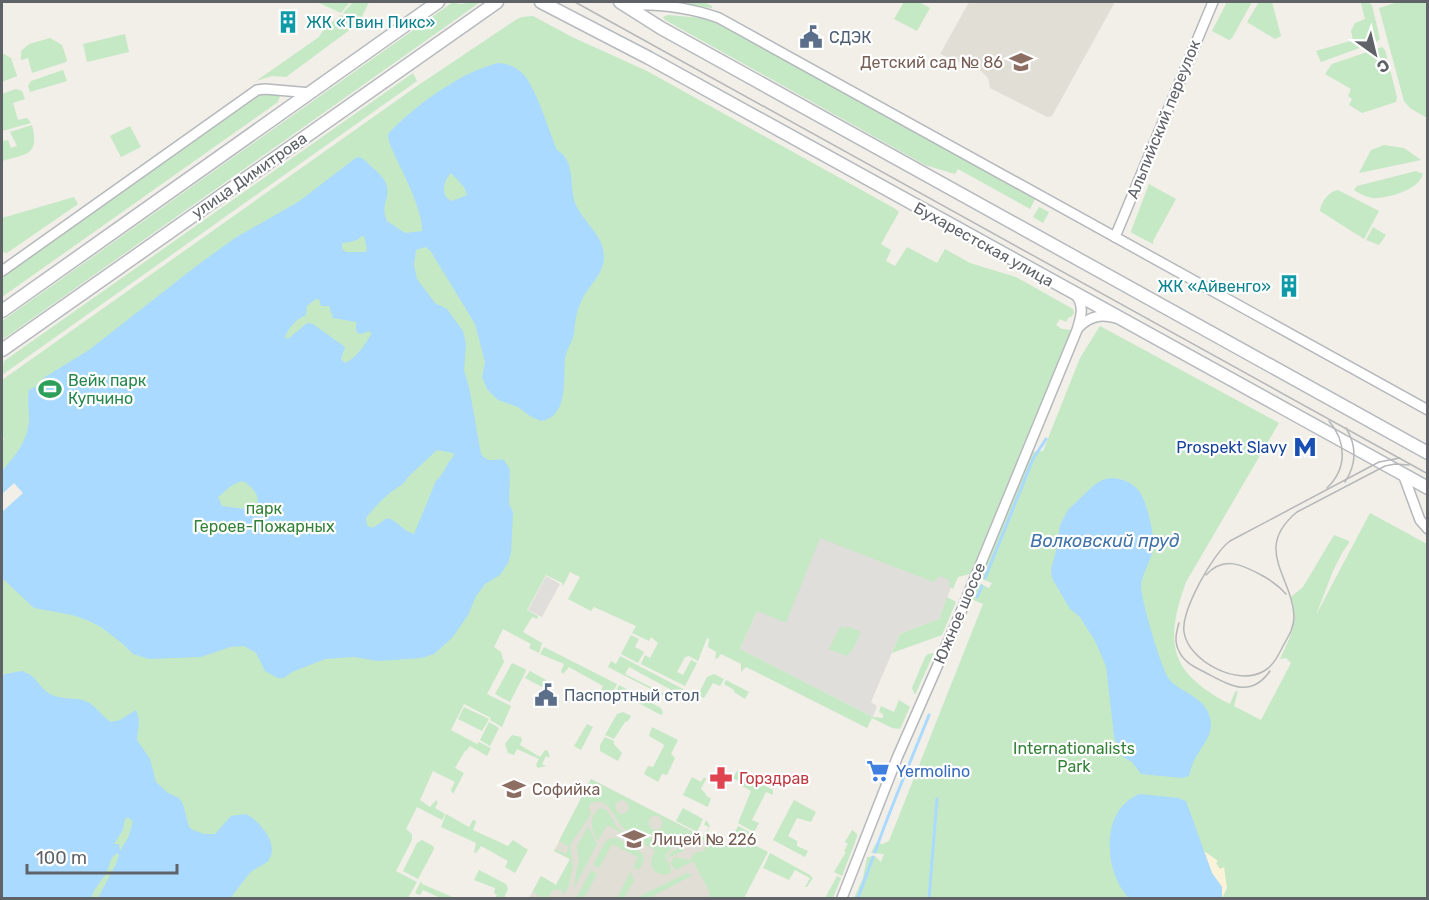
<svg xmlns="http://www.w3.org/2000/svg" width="1429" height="900" font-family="Rubik,sans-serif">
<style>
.industrial{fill:#e0deda}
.education{fill:#e1ded6}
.green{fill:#c5e8c5;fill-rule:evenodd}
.sand{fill:#fbf3d9}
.water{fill:#aadaff;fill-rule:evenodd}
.pier{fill:#f1efe8}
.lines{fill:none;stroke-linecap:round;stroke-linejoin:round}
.stream{stroke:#aadaff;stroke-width:3}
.street-casing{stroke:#b5b8bc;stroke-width:12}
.secondary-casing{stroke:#b6babf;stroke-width:15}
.street{stroke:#fff;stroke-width:9}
.secondary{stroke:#fff;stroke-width:12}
.tram{stroke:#b6b7b8;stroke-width:1.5}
.labels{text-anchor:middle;stroke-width:4.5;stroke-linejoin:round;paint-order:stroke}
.culture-label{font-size:16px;fill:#0d838f;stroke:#fff;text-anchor:start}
.service-label{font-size:16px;fill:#4e5e75;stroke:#fff;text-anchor:start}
.education-label{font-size:16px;fill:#785e54;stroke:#fff;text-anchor:start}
.street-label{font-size:16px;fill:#5f6368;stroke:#fff}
.leisure-label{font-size:16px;fill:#27864d;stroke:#fff;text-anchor:start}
.transit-label{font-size:16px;fill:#164399;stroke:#fff;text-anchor:end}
.park-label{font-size:16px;fill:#348238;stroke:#fff}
.shop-label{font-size:16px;fill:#366cbe;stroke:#fff;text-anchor:start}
.health-label{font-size:16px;fill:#be3a42;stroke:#fff;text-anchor:start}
.water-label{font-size:18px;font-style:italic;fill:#4174aa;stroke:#fff}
</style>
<rect width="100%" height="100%" fill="#f1efe8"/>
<g class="industrial">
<polygon points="820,520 955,577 941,614 941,618 900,634 871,702 877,706 873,717 740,649 765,594"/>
<polygon points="546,576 560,584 542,617 528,610"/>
</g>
<g class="education">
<polygon points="969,2 1115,2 1052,116 1047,117 990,88 988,78 981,71 940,54"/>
<polygon points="591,779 739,855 717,898 529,898 541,876 556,885 570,859 554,851"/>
</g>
<g class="green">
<polygon points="317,2 350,2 341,13"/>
<polygon points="353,2 369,2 360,21 343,13"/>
<polygon points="453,2 460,4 477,2 479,3 2,340 2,321"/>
<polygon points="650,2 704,2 712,6 712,8"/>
<polygon points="904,2 919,2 930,8 917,31 894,19"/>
<polygon points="1227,2 1252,2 1232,38 1229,40 1212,31"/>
<polygon points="1259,2 1272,2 1281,36 1275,39 1247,22"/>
<polygon points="1367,2 1372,5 1380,39 1376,42 1321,62 1316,51 1353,40 1351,31 1355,23 1365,19 1361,3"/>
<polygon points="1398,2 1427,2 1427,118 1410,108 1404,101 1379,8"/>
<polygon points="341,15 359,23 286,77 272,76 256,81 319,37 324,29"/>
<polygon points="668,15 702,18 726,27 1035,199 1030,209 958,169 955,174 925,165 665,20 663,17"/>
<polygon points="533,16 572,37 647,71 894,208 899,212 881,244 891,250 886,261 895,266 907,247 937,263 945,249 970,263 1016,277 1073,309 1074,313 1071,317 1069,317 1066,322 1060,319 1056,325 1062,329 1071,330 970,574 958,577 953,589 949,586 950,581 940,576 933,582 820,538 786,623 757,611 740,649 873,717 883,718 883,714 879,712 881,706 894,712 899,700 910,707 900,729 892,728 872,718 867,728 746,667 741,672 741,664 721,654 718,658 715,659 716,652 708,647 709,639 707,638 698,661 689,656 685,657 677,672 683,675 691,660 697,663 685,686 641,664 645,655 650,658 658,643 651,637 649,641 632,633 636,626 594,607 591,611 568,599 580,577 570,572 563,586 562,583 546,575 527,610 538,616 537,619 532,617 523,632 542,643 539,653 529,648 531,644 503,629 494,647 501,652 504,662 487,694 511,706 502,727 490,720 491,718 464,704 451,730 477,744 479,742 491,748 487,756 470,746 466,751 465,751 455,768 464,773 453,794 451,790 455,782 433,771 420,800 430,807 436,800 438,803 435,808 445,814 442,820 417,807 406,829 412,834 412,840 396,871 417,882 408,898 2,898 2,441 4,439 2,435 2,380 420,84 517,19 522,17"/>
<polygon points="125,34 129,52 87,62 83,44"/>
<polygon points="50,38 62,45 67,60 66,62 32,73 28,58 21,60 21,51 29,44"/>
<polygon points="1382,47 1385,50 1397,97 1396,102 1362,113 1349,105 1352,99 1348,96 1351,89 1325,74 1332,64"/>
<polygon points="2,53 11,58 17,76 2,82"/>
<polygon points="63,70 67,81 30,92 28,86 31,81"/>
<polygon points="413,73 417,81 2,375 4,361"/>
<polygon points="16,89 22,91 25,99 13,103 18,120 27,118 31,123 2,131 2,94"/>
<polygon points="275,94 280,96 278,102 2,297 2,278 260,95"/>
<path d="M32,125C40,156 26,154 2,161V135L3,141L8,140L11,148L17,146L10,132Z"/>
<polygon points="130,126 141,147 121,157 110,136"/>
<polygon points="1384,145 1404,148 1421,160 1359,173 1371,150"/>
<path d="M1416,171L1423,174C1419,189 1392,197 1377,198C1370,199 1360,194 1354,190L1357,186Z"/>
<polygon points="1149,184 1176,199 1153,241 1153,244 1132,233 1131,231"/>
<path d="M1338,190L1379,211L1364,239L1320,211C1321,202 1328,192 1338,190Z"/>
<polygon points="74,197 78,204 7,253 3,252 2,218"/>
<polygon points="1039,207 1049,212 1043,223 1033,217"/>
<polygon points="1373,227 1386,235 1379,245 1366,240"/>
<path d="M1100,326L1279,423L1186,582C1164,643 1169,673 1230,704L1235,692L1238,691L1234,706L1261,720L1291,663L1286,658L1280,659C1291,635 1299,623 1291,597L1303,587L1334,535L1349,541V543L1342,553L1333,571L1316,615L1370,513L1427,544V898H854L863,878L867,857L875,856L881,862L884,854L871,853L876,843L883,844L889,841L983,604L971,599L979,583L989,588L992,583L980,578L1031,452L1043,451L1080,358Z"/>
<polygon points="947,597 956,602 942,635 892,653 900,634 941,618 941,614"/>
<polygon points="840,626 846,629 847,626 861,632 853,649 847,656 829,649"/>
<polygon points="631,635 639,639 635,647 644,652 638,663 621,654"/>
<polygon points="544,647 617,684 614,690 605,696 600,692 603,686 569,667 563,674 561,671 564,664 540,654"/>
<polygon points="934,653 915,695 912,688 925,657 928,654"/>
<polygon points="620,656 683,689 681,693 677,693 629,667 625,674 677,700 676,702 608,667 611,661 616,664"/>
<polygon points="512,663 525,669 526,671 510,702 495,694"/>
<polygon points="530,671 546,680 542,687 525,678"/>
<polygon points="714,674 724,679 720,686 713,683 704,698 698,695 707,677"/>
<polygon points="726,680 749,692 745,699 734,692 734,690 724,684"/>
<polygon points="619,685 630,691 629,693 634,696 635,694 661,708 663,713 661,715 616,691"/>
<polygon points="464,707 489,719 482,731 458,719"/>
<polygon points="623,712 631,716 628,721 625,722 614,739 605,735 617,714"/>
<polygon points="489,722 499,728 490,746 480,740"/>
<polygon points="587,724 593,727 581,750 574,746"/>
<polygon points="652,727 678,740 671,754 675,758 667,775 662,774 658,782 644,774 648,766 653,767 664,746 663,744 649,736"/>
<polygon points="512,735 521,737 522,740 520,745 540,757 545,750 548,751 550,758 546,756 542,764 546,766 538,768 536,765 539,759 517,749 514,755 508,753 505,744"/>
<polygon points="605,737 614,741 614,744 622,753 618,761 600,751 600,745"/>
<polygon points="737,771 773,790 773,795 766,792 752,820 759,823 754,832 738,823 751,791 742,786 742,783 733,778"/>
<polygon points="692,777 701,782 704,777 706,779 701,789 706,794 706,796 711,798 708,807 683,795"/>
<path d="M591,779L703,837L709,827L704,825L706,820L710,826L706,835L727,846L738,826L753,834L749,842L768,852L744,898H708L710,893L693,861L676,870L670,863L675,857L689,860L697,852L704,851L706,846L704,840L690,838L686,842L683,851L668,858L670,853L683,845L682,841C663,831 641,840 627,831C613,822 611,794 590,804L589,808L591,814L570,845L573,866L568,888L563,895L561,889L551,891L549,898H541L533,891L541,876L556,885L570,859L554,851L555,849L566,854L569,847L559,841ZM624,800L628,804L629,809L625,813L620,814L616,810L615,805L619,801ZM653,816H659L662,821V826L658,830L652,829L649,825V819Z"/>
<polygon points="794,800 816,812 811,822 797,818 788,836 797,841 797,846 808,851 805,857 773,840"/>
<path d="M600,808L607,810L617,827L630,837L607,825L598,841C591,830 588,817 600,808Z"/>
<polygon points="683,808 703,819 697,832 676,821"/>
<polygon points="446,814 469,827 473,820 475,820 476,822 473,830 508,846 513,840 528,850 515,873 505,867 508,861 481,846 477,852 474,853 476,843 441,827"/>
<polygon points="588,826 597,844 573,890 579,859 577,846"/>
<polygon points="852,830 857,834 857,837 842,876 834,872 846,852 844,851 848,844 845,842"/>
<path d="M658,837L653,842L656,846L667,844V838L674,840L677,844L666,854C665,862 672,865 671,873C660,877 652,873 651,861L655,850L636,840L643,838Z"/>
<polygon points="611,838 617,838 642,853 644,860 639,870 633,868 638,857 612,844 599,868 593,865 605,842"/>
<polygon points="422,840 433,846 434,849 418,879 403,871 417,843"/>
<polygon points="770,853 810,875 813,878 807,887 805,887 810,878 795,870 789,880 763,868"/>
<polygon points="479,870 506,884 508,889 504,898 495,898 497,895 494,893 495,888 474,880"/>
<polygon points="591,870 597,874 584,898 576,898"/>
<polygon points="631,871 634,881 624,897 617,898"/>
<polygon points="687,873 693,875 649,898 636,898"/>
<polygon points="837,876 841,878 833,898 825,898"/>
<polygon points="421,881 422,884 455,898 440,898 423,890 420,895 415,893"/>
</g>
<polygon class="sand" points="1204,851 1218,861 1216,863 1220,869 1224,867 1227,888 1222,898 1222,887 1212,873"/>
<g class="water">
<path d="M499,63C508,64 514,66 521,72C535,83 549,132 557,150C576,161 569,185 575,203C583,223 605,235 604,259C602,277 587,287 581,302C576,313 575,322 574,333C573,341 566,350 565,359C563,378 569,417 541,421L530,416L518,407L498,400L487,389L482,377L485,362L475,324L430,250L425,247L416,250L414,265L417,279L435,303L447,309L463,331L466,344L464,370L469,387L481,454C488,464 494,458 504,460L510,470L509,504L513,512L511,553L508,563L500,575L485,584L476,596L468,615L452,638L434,654L422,658L378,661L354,657L325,659L292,672L284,678H278L265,671L256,653L244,646L230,647L201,657L149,659L133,654L123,644L101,627L87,620L72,615L34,608L2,578V471C15,456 28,441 29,420C29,409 27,401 29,390L35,387L45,377L89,350L195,267L235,238L298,202L357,157C366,158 366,163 373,168C402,192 377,199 387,221L405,233L422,231C423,212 404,174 395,156C392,148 388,143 388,134C414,106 462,71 499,63ZM451,173L464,187L467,195L452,201C440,197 443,181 451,173ZM362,236H364L367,250L365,252H346L342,249V243C351,242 355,242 362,236ZM316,299H319L321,306H329L333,318L356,322V331L360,334L370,331L371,335C364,345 357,358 345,363L341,359L345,347L313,324L307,323L288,339L285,337C289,327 296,319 306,315L307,306ZM437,450L453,453L454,456C446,463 445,473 436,481L414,534C403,532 399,521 387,518L376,526L371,528L367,525L366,518C371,511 386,495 394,490C400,486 404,484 408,477ZM243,481C254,488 264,499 253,510L222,506L218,497C226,491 232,483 243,481Z"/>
<path d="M1111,478C1121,478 1133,483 1139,491C1147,502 1155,535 1153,549C1151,562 1141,574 1141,588C1143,606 1159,660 1167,676C1176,693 1211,695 1211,726C1210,739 1200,748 1195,759C1192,764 1191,770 1189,776L1182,778L1141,774L1132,762L1120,755L1114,736L1106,666L1095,641L1080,617L1070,609L1056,585L1052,578L1051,569L1056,551L1060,525L1068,510L1093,486L1102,480Z"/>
<path d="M22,671C39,677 38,688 52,695C64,700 75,697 85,701C95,704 102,717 111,722L120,720L136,710L139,720L137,740L150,759L156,782L168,793L179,798L183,804L189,827L193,830L204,834H215L231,816L246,814C259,821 278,842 270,858C268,864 256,867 251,872C243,880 238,890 230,898H98L116,864L119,855L117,853C109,858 110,866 106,874C100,882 94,889 91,898H2V678L5,674ZM128,817L133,822L128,838L120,851L119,844H114L123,830L125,819Z"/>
<path d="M1140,794L1178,798L1186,801L1212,873L1222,887V898H1129C1104,872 1099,809 1140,794Z"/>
</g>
<polygon class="pier" points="14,483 23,493 2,512 2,494"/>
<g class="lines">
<g class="stream">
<polyline points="985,578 1033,459 1046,439"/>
<polyline points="977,597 982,586"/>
<path d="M875,852C891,806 911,761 929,715"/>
<polyline points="858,898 873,857"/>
<polyline points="929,898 937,799"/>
</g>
<g class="street-casing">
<g id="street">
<path d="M628,5C657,4 691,8 719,18L1428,410"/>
<polyline points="1115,237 1213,2"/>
<polyline points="2,271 257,90 265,89 311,93"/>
<path d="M1079,327C1090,316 1101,314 1116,318"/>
<polyline points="1403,474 1420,520 1428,529"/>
<path d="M842,898L897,758L958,619L1077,330C1081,317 1085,305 1075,294"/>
</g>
</g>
<g class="secondary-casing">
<g id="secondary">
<polyline points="541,2 649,58 1428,488"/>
<polyline points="620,2 661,28 728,65 1428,453"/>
<polyline points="2,311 438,2"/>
<polyline points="2,350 497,2"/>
</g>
</g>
<use href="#street" class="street"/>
<use href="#secondary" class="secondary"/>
<g class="tram">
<polyline points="575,2 1428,474"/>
<path d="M1400,458L1379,462L1230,541C1213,553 1181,611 1184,632C1188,661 1238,687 1264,671C1273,666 1278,656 1283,646C1288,637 1294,628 1294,617C1293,577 1252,549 1297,512L1385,466L1395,464L1409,465"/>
<path d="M1345,482C1356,465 1357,446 1346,428"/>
<path d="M1327,488C1347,469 1347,442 1329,421"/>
<path d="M1206,575C1224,555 1243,565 1263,576C1272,581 1279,586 1286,594"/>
<path d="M1179,623C1176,633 1174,642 1179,651C1184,663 1197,668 1208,674C1231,686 1251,698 1270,671"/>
</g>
</g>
<defs>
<g id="building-bare" transform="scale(1.8)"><path d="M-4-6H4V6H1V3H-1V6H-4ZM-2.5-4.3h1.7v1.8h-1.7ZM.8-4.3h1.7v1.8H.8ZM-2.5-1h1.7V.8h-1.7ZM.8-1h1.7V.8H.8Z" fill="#0f9aa8" stroke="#fff" stroke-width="2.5" paint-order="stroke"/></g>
<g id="civic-bare" transform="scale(1.8)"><path d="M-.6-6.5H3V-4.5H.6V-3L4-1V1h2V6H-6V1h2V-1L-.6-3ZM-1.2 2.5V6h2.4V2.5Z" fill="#5c6f8a" stroke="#fff" stroke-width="2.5" paint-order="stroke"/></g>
<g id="school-bare" transform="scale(1.8)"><path d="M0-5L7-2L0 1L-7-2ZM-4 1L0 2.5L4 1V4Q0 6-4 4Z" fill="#8d6e63" stroke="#fff" stroke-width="2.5" paint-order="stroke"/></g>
<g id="stadium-bare" transform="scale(1.8)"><path d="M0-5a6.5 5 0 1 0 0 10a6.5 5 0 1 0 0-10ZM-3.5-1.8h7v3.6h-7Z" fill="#2e9e5b" stroke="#fff" stroke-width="2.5" paint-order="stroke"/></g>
<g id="metro-bare" transform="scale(1.8)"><path d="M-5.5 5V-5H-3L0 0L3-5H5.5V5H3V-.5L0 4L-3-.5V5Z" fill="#1a4fb4" stroke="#fff" stroke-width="2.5" paint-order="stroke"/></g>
<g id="supermarket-bare" transform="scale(1.8)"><path d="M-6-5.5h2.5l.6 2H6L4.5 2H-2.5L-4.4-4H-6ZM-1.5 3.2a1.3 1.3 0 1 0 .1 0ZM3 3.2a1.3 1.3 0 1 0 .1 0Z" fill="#3f7fe0" stroke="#fff" stroke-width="2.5" paint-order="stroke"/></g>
<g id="pharmacy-bare" transform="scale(1.8)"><path d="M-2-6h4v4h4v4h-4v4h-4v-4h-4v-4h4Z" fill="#e0444e" stroke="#fff" stroke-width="2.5" paint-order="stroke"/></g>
</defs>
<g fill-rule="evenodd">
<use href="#building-bare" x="288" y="22"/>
<use href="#civic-bare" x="811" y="37"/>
<use href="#school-bare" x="1021" y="62"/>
<use href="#building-bare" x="1289" y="286"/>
<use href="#stadium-bare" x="50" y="389"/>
<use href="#metro-bare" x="1305" y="447"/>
<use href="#civic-bare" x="546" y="695"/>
<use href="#supermarket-bare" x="878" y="771"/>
<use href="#pharmacy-bare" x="721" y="778"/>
<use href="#school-bare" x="514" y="789"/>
<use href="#school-bare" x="634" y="839"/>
</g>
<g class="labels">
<g class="culture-label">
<text x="306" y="28">ЖК «Твин Пикс»</text>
<text x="1271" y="292" text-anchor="end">ЖК «Айвенго»</text>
</g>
<g class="service-label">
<text x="829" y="43">СДЭК</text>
<text x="564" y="701">Паспортный стол</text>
</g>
<g class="education-label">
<text x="1003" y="68" text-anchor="end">Детский сад № 86</text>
<text x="532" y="795">Софийка</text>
<text x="652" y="845">Лицей № 226</text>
</g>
<g class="street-label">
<text transform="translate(1163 119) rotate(-68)" y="6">Альпийский переулок</text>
<text transform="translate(249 175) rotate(-35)" y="6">улица Димитрова</text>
<text transform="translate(984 244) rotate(29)" y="6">Бухарестская улица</text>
<text transform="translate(959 613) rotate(-67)" y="6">Южное шоссе</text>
</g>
<g class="leisure-label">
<text x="68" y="386">Вейк парк<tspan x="68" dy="18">Купчино</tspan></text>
</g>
<g class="transit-label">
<text x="1287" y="453">Prospekt Slavy</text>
</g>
<g class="park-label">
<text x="264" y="514">парк<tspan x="264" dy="18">Героев-Пожарных</tspan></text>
<text x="1074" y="754">Internationalists<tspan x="1074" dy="18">Park</tspan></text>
</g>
<g class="shop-label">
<text x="896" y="777">Yermolino</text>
</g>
<g class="health-label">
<text x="739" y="784">Горздрав</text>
</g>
<g class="water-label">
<text x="1105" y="547">Волковский пруд</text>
</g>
</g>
<rect width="1429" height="900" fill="none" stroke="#5f6368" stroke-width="6"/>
<g transform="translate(1375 54) rotate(146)" stroke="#ffffff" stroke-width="4.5" paint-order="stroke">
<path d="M0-4.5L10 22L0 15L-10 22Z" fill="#5f6368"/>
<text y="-9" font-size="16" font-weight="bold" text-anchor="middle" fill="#5f6368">С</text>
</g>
<path d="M27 864v9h150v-9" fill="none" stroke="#5f6368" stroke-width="3"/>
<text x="36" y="864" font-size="18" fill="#5f6368" stroke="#ffffff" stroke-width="4.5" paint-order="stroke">100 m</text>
</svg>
